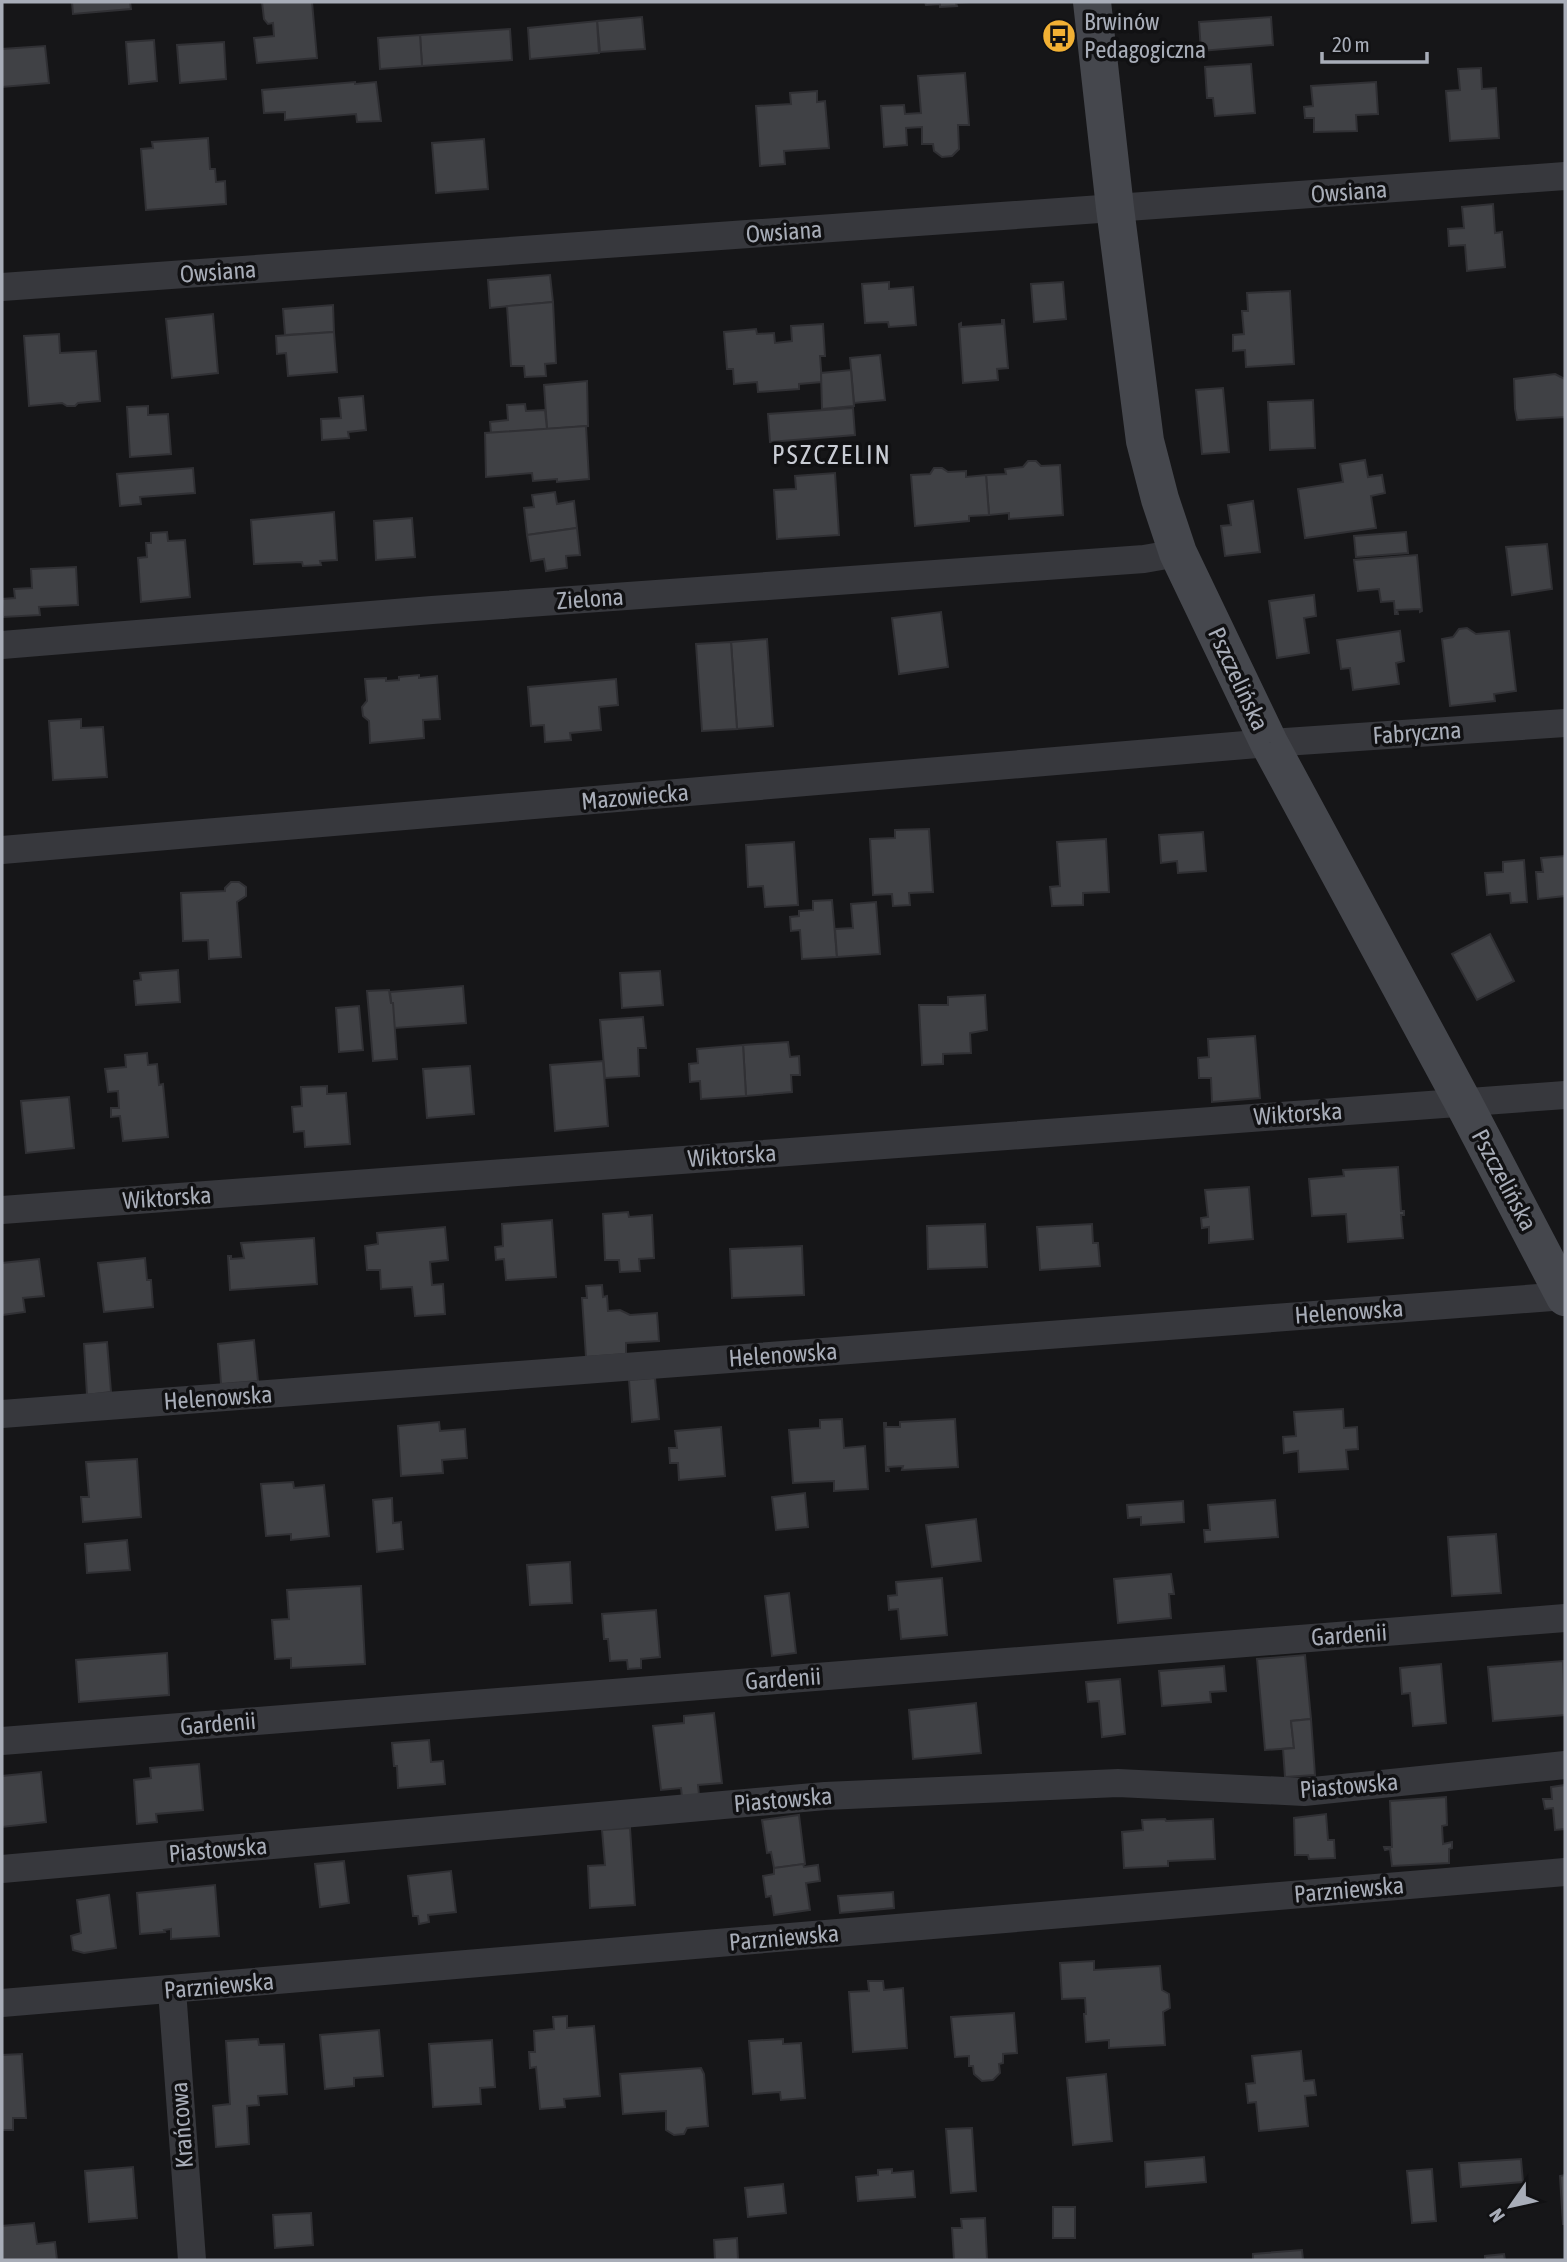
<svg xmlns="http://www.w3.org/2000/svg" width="1567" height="2262" font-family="'Asap Condensed',sans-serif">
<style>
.building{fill:#404145;stroke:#303034;stroke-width:2}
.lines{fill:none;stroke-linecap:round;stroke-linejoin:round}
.street{stroke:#37383d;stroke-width:28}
.secondary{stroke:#45474d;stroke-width:38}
.labels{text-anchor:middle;stroke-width:7;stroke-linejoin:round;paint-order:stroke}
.poi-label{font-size:24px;fill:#a8adb8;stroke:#111113;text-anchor:start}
.street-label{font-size:24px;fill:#a8adb8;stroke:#111113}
.neighbourhood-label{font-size:26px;letter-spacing:2px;fill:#c9ccd4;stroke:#111113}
</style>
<rect width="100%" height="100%" fill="#161618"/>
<g class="building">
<polygon points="72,2 130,2 131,9 73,14"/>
<polygon points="262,2 312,2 317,58 257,63 254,38 274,36 273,23 268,24 264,19"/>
<polygon points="925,2 970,2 956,3 957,6 940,7 940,4 926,5"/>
<polygon points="642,17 645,49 600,52 597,21"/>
<polygon points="1271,17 1273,45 1201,51 1199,22"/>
<polygon points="597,21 599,53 530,59 528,28"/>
<polygon points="510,29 512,60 422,66 420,35"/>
<polygon points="420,35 422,66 380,69 378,38"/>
<polygon points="154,40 157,81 129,84 126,42"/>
<polygon points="224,42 226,79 180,83 177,45"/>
<polygon points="45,46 49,83 2,87 2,49"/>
<polygon points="1251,64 1255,113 1215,116 1213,98 1207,98 1205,67"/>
<polygon points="1481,68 1482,89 1496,88 1499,138 1450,141 1446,91 1460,90 1458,69"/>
<polygon points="965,73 969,125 958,125 959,149 952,156 942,157 934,151 933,144 922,144 922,127 906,128 907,145 884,147 881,106 904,105 905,114 921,113 918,76"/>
<polygon points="355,82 355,84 376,82 381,121 357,122 356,114 285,120 285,112 264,113 262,90"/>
<polygon points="1376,82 1378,114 1356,115 1357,131 1314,132 1314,118 1305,118 1304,107 1313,106 1311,86"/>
<polygon points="817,91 817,102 825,101 829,148 784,151 785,164 760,166 756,106 791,104 790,93"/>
<polygon points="208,138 210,169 215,169 216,182 225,181 226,204 146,210 141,149 153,148 152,142"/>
<polygon points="484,139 488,189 436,193 432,143"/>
<polygon points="1493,204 1495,233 1502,232 1505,267 1467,271 1465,245 1449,246 1448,229 1464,228 1462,207"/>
<polygon points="550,275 553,302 490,308 488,280"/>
<polygon points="889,282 889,289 913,287 916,325 889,327 888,322 865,323 862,284"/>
<polygon points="1063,282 1066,319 1034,322 1031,284"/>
<polygon points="1290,291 1294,364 1246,367 1245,350 1233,351 1233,335 1244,334 1242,311 1248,311 1247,293"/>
<polygon points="553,302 556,363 545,364 546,376 525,377 524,366 511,366 507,306"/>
<polygon points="333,305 334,332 285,335 283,309"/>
<polygon points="213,314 218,373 172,378 166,319"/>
<polygon points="1002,320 1004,320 1008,368 997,369 998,380 963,383 959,324 961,323 961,327 1002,324"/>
<polygon points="823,324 825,356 820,356 822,382 799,384 799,389 758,392 757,382 734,384 733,369 727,369 724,332 756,329 757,334 774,333 775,343 792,341 791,326"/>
<polygon points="334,332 337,372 288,376 286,353 277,354 276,336"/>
<polygon points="59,334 60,353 96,351 100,401 78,403 75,406 67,406 62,403 29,406 24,336"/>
<polygon points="880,355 885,400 854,403 850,358"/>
<polygon points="851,370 854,406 822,409 821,373"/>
<polygon points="1555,374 1565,379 1565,417 1517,420 1515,409 1514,379"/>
<polygon points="587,381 588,426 547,429 544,385"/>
<polygon points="1223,388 1229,452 1202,454 1196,390"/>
<polygon points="363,396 366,430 348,432 349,438 322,440 321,419 341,418 339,398"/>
<polygon points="1313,400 1315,448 1270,450 1268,402"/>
<polygon points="525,404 526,411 545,410 547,429 491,433 490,422 508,420 507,405"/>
<polygon points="148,406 148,415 168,414 171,454 130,457 127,407"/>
<polygon points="853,408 855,435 770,442 768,414"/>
<polygon points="586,426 589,479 557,482 557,479 533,481 532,473 486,477 485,433"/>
<polygon points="1365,460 1368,477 1382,475 1385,493 1371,496 1376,528 1305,538 1298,489 1343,482 1340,464"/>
<polygon points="1028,461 1036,461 1041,466 1060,465 1063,515 1009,519 1009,513 989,515 986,475 1006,474 1005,469 1023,467"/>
<polygon points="193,468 195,493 140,497 141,504 120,506 117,474"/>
<polygon points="934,468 942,468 948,472 966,471 966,477 986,475 989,515 969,516 969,521 915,526 911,475 930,474"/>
<polygon points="835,473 839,535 777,539 774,490 796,489 795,476"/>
<polygon points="555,492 557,504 574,501 577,528 527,535 524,508 534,507 532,495"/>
<polygon points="1253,501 1260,552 1225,556 1221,526 1231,525 1228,505"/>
<polygon points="334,512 337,560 320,561 321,565 303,566 302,562 254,564 251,520"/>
<polygon points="412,518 415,557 376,560 374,521"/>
<polygon points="577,528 580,555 566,556 567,568 546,571 544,559 531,561 527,535"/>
<polygon points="167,532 168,541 185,540 190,597 141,602 138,558 147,557 146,543 151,543 151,533"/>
<polygon points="1406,532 1408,553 1356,557 1354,536"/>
<polygon points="1547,544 1552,589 1512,595 1506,547"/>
<polygon points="1417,555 1422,611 1420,612 1420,609 1397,610 1398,614 1395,614 1394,601 1381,602 1379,589 1358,591 1354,560"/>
<polygon points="76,567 78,605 39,607 40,615 3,617 2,599 15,598 14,589 32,588 31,569"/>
<polygon points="1314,595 1316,616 1304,618 1309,653 1277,658 1269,601"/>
<polygon points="941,612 948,667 899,674 892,618"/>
<polygon points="1467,628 1476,634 1509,631 1516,691 1494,694 1495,701 1450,706 1442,639 1453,637 1459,629"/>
<polygon points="1400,631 1404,661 1396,663 1399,684 1353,690 1350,668 1341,669 1337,640"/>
<polygon points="767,639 773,726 737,729 731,642"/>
<polygon points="731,642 737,729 702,731 696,644"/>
<polygon points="419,675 419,678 437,676 440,719 423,720 424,738 370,743 369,721 363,716 362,707 367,701 365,679 386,678 386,681 399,680 399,677"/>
<polygon points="616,679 618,705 599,707 601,730 570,733 571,740 545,742 544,725 531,726 528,687"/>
<polygon points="81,719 81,728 103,727 107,777 53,780 49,721"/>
<polygon points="929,829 933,892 909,893 910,905 893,906 892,894 873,895 870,839 895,838 895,830"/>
<polygon points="1203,832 1206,871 1178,873 1177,861 1161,863 1159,835"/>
<polygon points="1106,839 1109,892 1083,893 1083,905 1052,906 1050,887 1060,886 1057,842"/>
<polygon points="794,842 798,905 765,907 763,886 748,887 746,845"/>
<polygon points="1565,856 1565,896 1538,899 1536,872 1543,872 1541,858"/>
<polygon points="1524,860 1527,902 1511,903 1510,893 1487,895 1485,873 1503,872 1503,862"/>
<polygon points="231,882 239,882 246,887 246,896 237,902 241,957 209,959 208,940 183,941 181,893 225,891 225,888"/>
<polygon points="832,900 837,957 802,959 800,930 791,931 790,917 799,916 799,911 813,910 813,901"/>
<polygon points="876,902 880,954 837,957 835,929 853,928 851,904"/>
<polygon points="1490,934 1514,981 1477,1000 1452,954"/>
<polygon points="178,970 180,1002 136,1005 134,981 141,980 140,973"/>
<polygon points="660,971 663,1005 622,1008 620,973"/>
<polygon points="463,986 466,1023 394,1028 390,992"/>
<polygon points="389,990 391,1003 393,1003 397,1059 373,1061 367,991"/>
<polygon points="985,995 987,1030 970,1033 971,1053 943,1054 943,1064 922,1065 919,1005 948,1005 948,997"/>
<polygon points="359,1006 363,1050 339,1052 336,1008"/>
<polygon points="643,1017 646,1048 638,1048 639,1076 605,1078 600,1020"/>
<polygon points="1255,1036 1260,1098 1212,1102 1211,1078 1199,1078 1198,1058 1209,1057 1208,1039"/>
<polygon points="788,1042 790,1057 799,1056 800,1075 791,1075 792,1092 746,1096 743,1045"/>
<polygon points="743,1045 746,1096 701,1099 700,1081 690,1082 689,1064 698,1063 697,1049"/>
<polygon points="147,1053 148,1065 157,1064 159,1085 163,1084 168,1137 123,1141 120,1116 111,1117 111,1108 119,1108 118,1091 108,1092 105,1069 126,1067 125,1055"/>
<polygon points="603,1061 608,1126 555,1131 550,1065"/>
<polygon points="470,1066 474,1114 427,1118 423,1069"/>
<polygon points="327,1086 327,1094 346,1093 350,1144 305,1147 304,1131 294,1132 292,1107 302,1106 301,1087"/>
<polygon points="69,1097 74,1148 26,1153 21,1101"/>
<polygon points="1398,1167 1401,1211 1404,1211 1404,1215 1401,1215 1403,1238 1348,1242 1346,1214 1312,1216 1309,1179 1344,1176 1343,1170"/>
<polygon points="1249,1187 1253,1239 1209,1243 1209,1227 1202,1228 1201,1218 1208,1217 1205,1190"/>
<polygon points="628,1212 629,1217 652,1215 654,1258 639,1259 640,1271 620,1272 619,1260 605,1260 603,1214"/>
<polygon points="552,1220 556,1277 506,1280 504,1259 496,1260 495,1247 503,1246 502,1224"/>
<polygon points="985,1224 987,1267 928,1269 927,1226"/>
<polygon points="1092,1224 1093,1243 1098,1243 1100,1266 1040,1270 1037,1227"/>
<polygon points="445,1227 448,1260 430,1262 432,1285 443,1284 445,1314 415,1316 412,1287 381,1289 380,1270 367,1270 365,1246 378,1244 377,1233"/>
<polygon points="314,1238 317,1284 230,1290 228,1256 231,1256 231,1259 244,1258 241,1243"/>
<polygon points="802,1246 804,1295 732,1298 730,1249"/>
<polygon points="145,1258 147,1280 151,1280 153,1307 104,1312 98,1263"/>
<polygon points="39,1259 44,1296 23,1298 25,1312 2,1315 2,1263"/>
<polygon points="602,1285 603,1297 607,1296 608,1311 620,1310 630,1315 657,1313 659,1341 626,1343 626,1354 586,1357 582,1298 587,1298 586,1286"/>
<polygon points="254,1340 258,1381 221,1384 218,1344"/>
<polygon points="107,1342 111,1392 87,1395 84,1344"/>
<polygon points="655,1378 659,1419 632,1422 629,1380"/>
<polygon points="1343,1409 1344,1428 1357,1427 1358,1449 1346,1450 1348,1469 1299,1472 1298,1451 1284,1453 1283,1437 1296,1436 1294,1412"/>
<polygon points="842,1419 844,1448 865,1446 868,1489 834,1491 834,1481 793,1483 789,1430 820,1428 820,1420"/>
<polygon points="955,1419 958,1467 902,1470 903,1466 888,1467 889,1471 886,1471 884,1423 886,1423 886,1427 900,1427 900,1422"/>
<polygon points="439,1422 440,1431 465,1429 467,1458 442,1460 443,1473 401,1476 398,1426"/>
<polygon points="721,1427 725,1476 679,1480 678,1463 670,1463 669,1448 677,1448 675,1431"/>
<polygon points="137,1459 141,1517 83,1522 81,1497 89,1497 86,1462"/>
<polygon points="293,1482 294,1488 324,1485 329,1536 291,1540 291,1534 266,1536 261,1484"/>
<polygon points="805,1493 808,1527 776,1530 772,1497"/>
<polygon points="392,1498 393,1523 401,1522 403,1549 377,1552 373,1500"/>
<polygon points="1275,1500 1278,1537 1205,1542 1204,1530 1210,1530 1208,1505"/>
<polygon points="1183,1501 1184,1522 1141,1525 1141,1517 1128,1518 1127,1505"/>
<polygon points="976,1519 981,1561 932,1567 926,1525"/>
<polygon points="1496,1534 1501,1593 1452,1596 1448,1537"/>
<polygon points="127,1540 130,1570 87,1573 85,1544"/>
<polygon points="570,1562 572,1603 530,1605 527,1565"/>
<polygon points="1171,1574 1174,1594 1169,1594 1171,1618 1118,1623 1114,1579"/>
<polygon points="942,1578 947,1635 901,1639 898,1609 889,1610 888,1596 897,1595 896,1582"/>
<polygon points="361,1586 365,1664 291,1668 291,1658 275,1659 272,1620 289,1619 287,1590"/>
<polygon points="789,1593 796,1653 772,1656 765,1596"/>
<polygon points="656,1610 660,1657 641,1659 641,1668 628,1669 627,1660 610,1661 608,1639 604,1639 602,1614"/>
<polygon points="167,1653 169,1695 79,1702 76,1660"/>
<polygon points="1305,1655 1311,1719 1291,1721 1294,1748 1265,1750 1257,1659"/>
<polygon points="1563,1661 1565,1715 1493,1721 1488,1667"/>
<polygon points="1441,1664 1446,1723 1413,1726 1410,1693 1402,1694 1400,1668"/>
<polygon points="1224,1666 1226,1691 1210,1692 1211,1702 1162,1706 1159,1671"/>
<polygon points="1120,1679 1125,1734 1102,1737 1099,1701 1088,1702 1086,1682"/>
<polygon points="976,1703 981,1753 913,1759 909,1710"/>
<polygon points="714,1713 722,1783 698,1785 699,1795 682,1797 681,1788 661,1790 653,1726 684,1723 684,1716"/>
<polygon points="1311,1719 1315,1775 1285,1777 1283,1749 1294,1748 1291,1721"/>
<polygon points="429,1740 431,1762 443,1761 445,1784 398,1788 397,1766 394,1766 392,1743"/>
<polygon points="199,1764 203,1810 156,1814 157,1822 137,1824 134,1780 151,1778 150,1768"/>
<polygon points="41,1772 46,1822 2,1827 2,1776"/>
<polygon points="1565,1785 1565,1829 1555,1830 1553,1808 1545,1809 1543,1799 1552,1799 1551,1787"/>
<polygon points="1446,1797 1447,1825 1442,1826 1443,1844 1452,1842 1452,1848 1449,1849 1449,1863 1392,1866 1390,1849 1385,1850 1384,1847 1392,1847 1390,1801"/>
<polygon points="1326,1814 1328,1840 1334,1840 1335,1858 1309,1859 1308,1855 1295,1855 1294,1818"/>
<polygon points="799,1815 805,1864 774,1868 771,1852 767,1853 762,1820"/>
<polygon points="1165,1819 1166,1821 1213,1819 1215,1859 1168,1861 1168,1866 1124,1868 1122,1832 1143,1830 1142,1820"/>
<polygon points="630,1828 635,1905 590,1908 588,1866 605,1865 602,1830"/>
<polygon points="344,1861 349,1903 320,1907 315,1864"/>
<polygon points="803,1864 804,1867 818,1865 820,1881 806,1883 810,1910 774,1915 771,1896 766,1897 763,1876 774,1874 774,1868"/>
<polygon points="451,1871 456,1912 428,1915 429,1922 419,1924 418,1916 413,1916 408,1876"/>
<polygon points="215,1885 219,1936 171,1939 171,1929 164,1930 165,1932 140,1934 137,1893"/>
<polygon points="893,1892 894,1908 840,1913 838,1896"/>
<polygon points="109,1895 116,1948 84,1953 73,1950 71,1936 81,1933 77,1900"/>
<polygon points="1094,1961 1094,1970 1160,1966 1162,1990 1169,1994 1170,2008 1163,2012 1165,2045 1109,2048 1109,2040 1086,2042 1084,2014 1086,2014 1085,1998 1062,1999 1060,1963"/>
<polygon points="868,1981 883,1981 884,1990 903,1988 907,2048 853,2052 849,1992 869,1991"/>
<polygon points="1014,2013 1017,2053 1003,2054 1003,2063 999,2064 1000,2073 993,2080 982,2081 974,2074 973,2066 969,2066 969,2056 955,2057 951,2017"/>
<polygon points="567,2016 567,2028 594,2026 600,2096 564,2099 565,2107 540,2109 536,2067 530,2068 529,2052 535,2052 534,2031 554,2029 553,2017"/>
<polygon points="379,2030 383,2076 354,2078 354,2086 325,2089 320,2035"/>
<polygon points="258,2039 259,2045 284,2044 287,2094 258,2096 259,2105 247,2106 249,2144 216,2147 213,2106 230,2104 226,2041"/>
<polygon points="783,2039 783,2044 801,2043 805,2098 781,2100 780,2092 753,2094 749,2041"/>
<polygon points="492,2040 495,2087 480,2088 481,2104 433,2107 429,2044"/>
<polygon points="1301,2051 1304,2081 1314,2080 1316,2095 1305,2096 1308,2126 1259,2131 1256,2102 1248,2103 1246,2084 1255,2083 1252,2056"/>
<polygon points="22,2054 26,2118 13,2118 13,2130 2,2130 2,2055"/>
<polygon points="701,2068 704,2074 708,2126 687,2128 684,2134 674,2135 666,2130 666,2111 623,2114 620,2074"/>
<polygon points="1106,2074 1112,2141 1073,2145 1067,2078"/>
<polygon points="972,2128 976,2191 951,2193 946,2129"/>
<polygon points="1204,2157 1206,2182 1146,2187 1145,2162"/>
<polygon points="1521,2159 1523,2182 1461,2187 1459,2163"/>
<polygon points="133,2167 137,2218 89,2222 85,2171"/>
<polygon points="892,2169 892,2173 913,2171 915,2197 858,2201 856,2177 878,2175 878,2170"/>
<polygon points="1432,2169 1436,2221 1412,2223 1407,2171"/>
<polygon points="1565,2175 1565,2224 1563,2224 1560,2176"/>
<polygon points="783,2184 786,2213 748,2217 745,2188"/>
<rect x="1053" y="2207" width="22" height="31"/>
<polygon points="311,2213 313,2245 275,2248 273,2215"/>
<polygon points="985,2218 987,2259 954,2260 952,2228 962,2228 961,2219"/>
<polygon points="34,2223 37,2244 55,2242 57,2260 2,2260 2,2226"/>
<polygon points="737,2238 738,2260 715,2260 714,2240"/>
<polygon points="1302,2250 1303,2260 1253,2260 1253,2254"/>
<polygon points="1504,2254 1505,2260 1485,2260 1485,2256"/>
</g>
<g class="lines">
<g class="street">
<polyline points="2,287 1565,176"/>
<polyline points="2,645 432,610 1144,559 1178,553"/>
<polyline points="2,850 1269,743 1565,723"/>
<polyline points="2,1210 1565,1095"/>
<polyline points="2,1414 1565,1296"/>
<polyline points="2,1741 1565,1618"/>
<polyline points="2,1869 825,1796 1118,1783 1304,1792 1565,1765"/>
<polyline points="172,1990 192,2260"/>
<polyline points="2,2003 1565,1872"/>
</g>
<polyline class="secondary" points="1092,2 1115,208 1145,441 1160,499 1178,553 1269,743 1463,1102 1565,1297"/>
</g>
<defs>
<g id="bus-disc" transform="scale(1.75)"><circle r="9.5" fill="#f2b134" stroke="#111113"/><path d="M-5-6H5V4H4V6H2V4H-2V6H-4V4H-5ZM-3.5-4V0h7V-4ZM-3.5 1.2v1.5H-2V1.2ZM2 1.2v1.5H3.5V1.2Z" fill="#111"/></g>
</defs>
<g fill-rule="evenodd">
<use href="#bus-disc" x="1059" y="36"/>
</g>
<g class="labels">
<g class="poi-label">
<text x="1084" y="30">Brwinów<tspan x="1084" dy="28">Pedagogiczna</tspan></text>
</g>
<g class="street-label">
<text transform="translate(1349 192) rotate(-4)" y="8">Owsiana</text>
<text transform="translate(784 232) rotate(-4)" y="8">Owsiana</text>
<text transform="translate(218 272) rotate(-4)" y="8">Owsiana</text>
<text transform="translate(590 599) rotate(-4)" y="8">Zielona</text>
<text transform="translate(1238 679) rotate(65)" y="8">Pszczelińska</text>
<text transform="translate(1417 733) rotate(-4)" y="8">Fabryczna</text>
<text transform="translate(635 797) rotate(-5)" y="8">Mazowiecka</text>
<text transform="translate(1298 1114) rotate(-4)" y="8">Wiktorska</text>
<text transform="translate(732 1156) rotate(-4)" y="8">Wiktorska</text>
<text transform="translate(1504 1180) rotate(62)" y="8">Pszczelińska</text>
<text transform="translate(167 1198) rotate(-4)" y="8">Wiktorska</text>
<text transform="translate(1349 1312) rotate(-4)" y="8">Helenowska</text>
<text transform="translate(783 1355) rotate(-4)" y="8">Helenowska</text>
<text transform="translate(218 1398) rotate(-4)" y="8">Helenowska</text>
<text transform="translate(1349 1635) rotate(-4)" y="8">Gardenii</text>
<text transform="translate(783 1679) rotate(-4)" y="8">Gardenii</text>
<text transform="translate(218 1724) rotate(-5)" y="8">Gardenii</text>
<text transform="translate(1349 1786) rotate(-5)" y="8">Piastowska</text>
<text transform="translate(783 1800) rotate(-5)" y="8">Piastowska</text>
<text transform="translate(218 1850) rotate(-5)" y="8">Piastowska</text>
<text transform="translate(1349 1890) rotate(-5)" y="8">Parzniewska</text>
<text transform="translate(784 1938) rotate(-5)" y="8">Parzniewska</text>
<text transform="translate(219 1986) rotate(-5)" y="8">Parzniewska</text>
<text transform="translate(182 2125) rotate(-94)" y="8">Krańcowa</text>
</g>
<g class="neighbourhood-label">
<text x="832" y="464">PSZCZELIN</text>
</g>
</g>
<rect width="1567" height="2262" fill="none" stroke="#a8adb8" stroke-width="7"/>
<g transform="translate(1511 2206) rotate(236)" stroke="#111113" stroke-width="5" paint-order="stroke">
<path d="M0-5L12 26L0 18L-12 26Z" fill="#a8adb8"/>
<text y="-10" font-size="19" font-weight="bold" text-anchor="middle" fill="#a8adb8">N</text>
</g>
<path d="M1322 52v10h105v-10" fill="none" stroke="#a8adb8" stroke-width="3.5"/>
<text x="1332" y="52" font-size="21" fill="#a8adb8" stroke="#111113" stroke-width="5" paint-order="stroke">20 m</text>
</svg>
